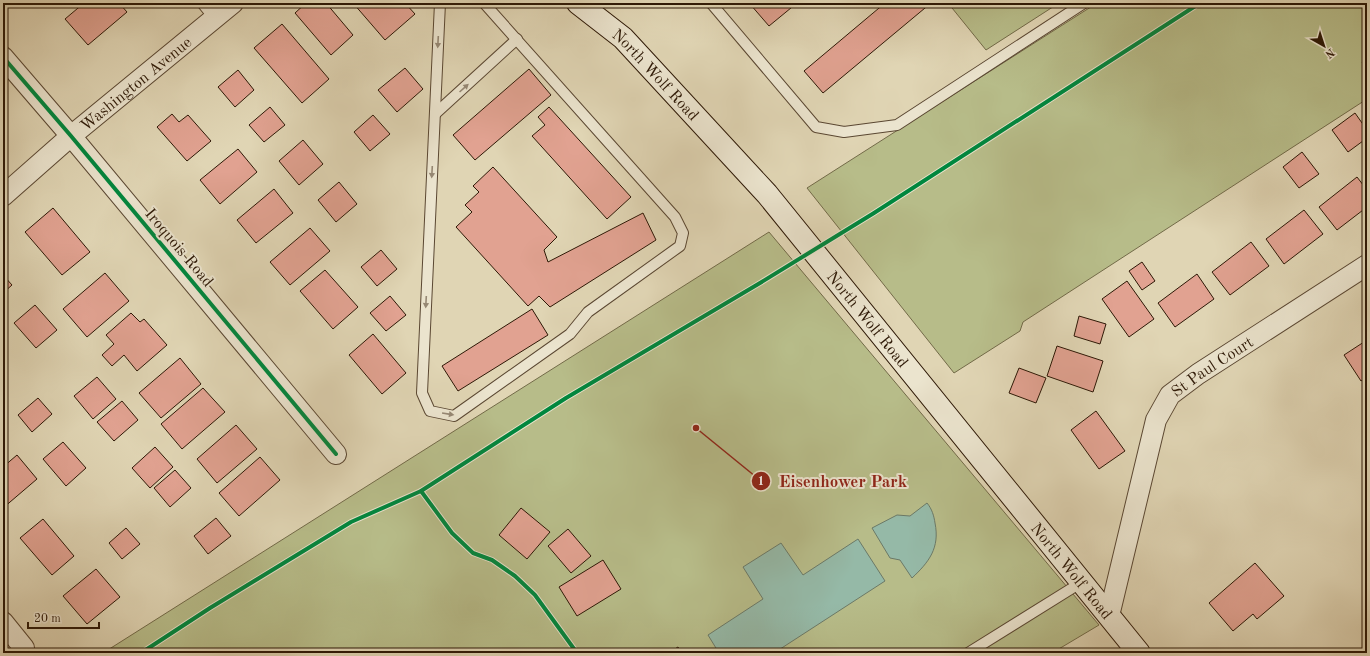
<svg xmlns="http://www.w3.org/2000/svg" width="1370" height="656" font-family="'Old Standard TT',serif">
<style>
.green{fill:#b7bc89;stroke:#726a48}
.water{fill:#95b9a7;stroke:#6b7967}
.building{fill:#e1a291;stroke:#2d1806}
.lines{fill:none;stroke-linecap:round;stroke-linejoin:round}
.service-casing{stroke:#5a4732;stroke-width:12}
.minor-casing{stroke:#5a4732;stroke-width:22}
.secondary-casing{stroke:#2d1806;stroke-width:24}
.service{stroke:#ebe4ce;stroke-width:10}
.minor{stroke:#ebe4ce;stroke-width:20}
.secondary{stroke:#ebe4ce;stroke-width:22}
.cycleway-casing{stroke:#ebe4ce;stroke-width:6}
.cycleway{stroke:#00873e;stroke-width:4}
.oneway{fill:#968874}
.labels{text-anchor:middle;stroke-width:4;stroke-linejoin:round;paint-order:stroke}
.street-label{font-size:16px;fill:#2d1806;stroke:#ebe4ce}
.leader{fill:none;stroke:#8f2418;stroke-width:1.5}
.callout-dot{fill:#8f2418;stroke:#ebe4ce;stroke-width:1.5}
.mark-label{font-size:12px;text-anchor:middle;font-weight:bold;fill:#fff}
.callout-label{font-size:17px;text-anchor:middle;font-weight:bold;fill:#8f2418;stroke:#ebe4ce;stroke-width:4;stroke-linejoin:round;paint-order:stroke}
</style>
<rect width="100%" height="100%" fill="#e0d5b4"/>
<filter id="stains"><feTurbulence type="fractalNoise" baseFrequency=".005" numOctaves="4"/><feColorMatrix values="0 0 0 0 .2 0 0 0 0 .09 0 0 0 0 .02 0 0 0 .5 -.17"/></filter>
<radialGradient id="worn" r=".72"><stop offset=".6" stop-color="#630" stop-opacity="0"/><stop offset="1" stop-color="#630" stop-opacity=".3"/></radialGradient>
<g class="green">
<polygon points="948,3 1059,3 986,50"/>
<polygon points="1097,3 1367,3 1367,59 1362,62 1367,71 1367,99 1023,322 1020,331 954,373 807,188"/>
<polygon points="769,232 1099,625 1052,653 103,653"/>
</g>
<g class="water">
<path d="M927,503C932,509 934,516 935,523C940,548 929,562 912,578L900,560L890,558L872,528L897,515L910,516Z"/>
<polygon points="858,539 885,581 774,653 719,653 708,635 763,599 743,567 781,543 803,575"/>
</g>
<g class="building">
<polygon points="84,3 119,3 127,12 88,45 65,19"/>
<polygon points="306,3 326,3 353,35 331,55 295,13"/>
<polygon points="353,3 405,3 415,14 385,40"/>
<polygon points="751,3 797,3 769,26 750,4"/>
<polygon points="885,3 931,3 823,93 804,71"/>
<polygon points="282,24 329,79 302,103 254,48"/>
<polygon points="405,68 423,89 397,112 378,90"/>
<polygon points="529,69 551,95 475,160 453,135"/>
<polygon points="238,70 254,90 235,107 218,87"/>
<polygon points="270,107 285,125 264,142 249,125"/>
<polygon points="549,107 631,197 607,219 532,136 545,125 538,117"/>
<polygon points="1355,113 1367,130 1367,138 1348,152 1332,130"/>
<polygon points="172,114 179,122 188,115 211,141 187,161 157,127"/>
<polygon points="373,115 390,134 370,151 354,132"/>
<polygon points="303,140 323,164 299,185 279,161"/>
<polygon points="238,149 257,172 220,204 200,180"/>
<polygon points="1302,152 1319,174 1299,188 1283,167"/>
<polygon points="493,167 557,237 544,250 548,262 643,213 656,240 550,307 539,296 528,306 456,227 472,212 465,205 479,192 473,186"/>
<polygon points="1357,177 1367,190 1367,207 1337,230 1319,207"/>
<polygon points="339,182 357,204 336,222 318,200"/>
<polygon points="274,189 293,213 256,243 237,220"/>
<polygon points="53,208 90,252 62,275 25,232"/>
<polygon points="1304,210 1323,234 1284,264 1266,239"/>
<polygon points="310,228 330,251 290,285 270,262"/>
<polygon points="1251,242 1269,266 1230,295 1212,272"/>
<polygon points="381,250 397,269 377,286 361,267"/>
<polygon points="1142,262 1155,281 1142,290 1129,271"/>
<polygon points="325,270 358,307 333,329 300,291"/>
<polygon points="105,273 129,301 87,337 63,309"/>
<polygon points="1197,274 1214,299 1175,327 1158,303"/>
<polygon points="3,275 12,285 3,293"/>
<polygon points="1127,281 1154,319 1129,337 1102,299"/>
<polygon points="390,296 406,315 386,331 370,313"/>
<polygon points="35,305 57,330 36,348 14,323"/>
<polygon points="532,309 548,335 458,391 442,366"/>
<polygon points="131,313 140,322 144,319 167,345 137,371 124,355 112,366 102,355 114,344 106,335"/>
<polygon points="1079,316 1106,324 1100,344 1074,336"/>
<polygon points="373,334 406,373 382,394 349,355"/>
<polygon points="1367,340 1367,377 1361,381 1344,355"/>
<polygon points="1057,346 1103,361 1093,392 1047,376"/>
<polygon points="180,358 201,384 161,418 139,393"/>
<polygon points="1019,368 1046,378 1036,403 1009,393"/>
<polygon points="97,377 116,399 93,419 74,396"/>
<polygon points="203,388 225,412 182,449 161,424"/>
<polygon points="38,398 52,414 32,432 18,415"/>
<polygon points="122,401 138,420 114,441 97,422"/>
<polygon points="1096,411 1125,451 1099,469 1071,430"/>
<polygon points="236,425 257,449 217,483 197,459"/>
<polygon points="63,442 86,468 66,486 43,459"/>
<polygon points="155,447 173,467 150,488 132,468"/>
<polygon points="17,455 37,479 3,508 3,467"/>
<polygon points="260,457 280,480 239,516 219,493"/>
<polygon points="175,470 191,488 170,507 154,488"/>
<polygon points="521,508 550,532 527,559 499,535"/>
<polygon points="216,518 231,536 208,554 194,536"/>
<polygon points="43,519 74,556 52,575 20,538"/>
<polygon points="126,528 140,544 122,559 109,543"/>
<polygon points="568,529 591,556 571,573 548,546"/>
<polygon points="603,560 621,589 577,616 559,587"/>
<polygon points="1255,563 1284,596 1257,619 1253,614 1233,631 1209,603"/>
<polygon points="96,569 120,597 87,624 63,596"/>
<polygon points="678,647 682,653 668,653"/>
</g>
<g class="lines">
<g class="service-casing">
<g id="service">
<polyline points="202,3 215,19"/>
<polyline points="440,3 422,393 430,411 454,416 570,334 588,312 680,246 683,233 675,217 484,3"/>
<polyline points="711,3 816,127 844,132 897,125 1084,3"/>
<polyline points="435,114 517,39"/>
<polyline points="968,653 1082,582"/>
</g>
</g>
<g class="minor-casing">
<g id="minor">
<polyline points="3,57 71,136 336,454"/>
<path id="s1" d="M3,196L71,136L233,3"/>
<path id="s2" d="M1109,616L1156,420L1170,395L1198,374L1367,265"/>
<polyline points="3,622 24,648"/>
</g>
</g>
<g class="secondary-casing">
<g id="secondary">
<path id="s3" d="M578,3L623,38L767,194L1139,653"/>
</g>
</g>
<use href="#service" class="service"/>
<use href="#minor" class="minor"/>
<use href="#secondary" class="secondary"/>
<g class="cycleway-casing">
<g id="cycleway">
<polyline points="3,57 71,136 336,454"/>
<polyline points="421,491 452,533 473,553 492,560 515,576 535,595 577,653"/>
<polyline points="141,653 210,608 351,522 421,491 566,398 760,283 874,213 1200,3"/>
</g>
</g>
<use href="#cycleway" class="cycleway"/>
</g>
<defs><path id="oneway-solid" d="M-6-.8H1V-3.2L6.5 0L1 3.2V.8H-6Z"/></defs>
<g class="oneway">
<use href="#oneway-solid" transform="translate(438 42) rotate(93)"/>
<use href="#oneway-solid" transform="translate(464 88) rotate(-42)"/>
<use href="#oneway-solid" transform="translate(432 172) rotate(93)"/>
<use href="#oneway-solid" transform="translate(426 302) rotate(93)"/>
<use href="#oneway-solid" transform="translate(448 414) rotate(9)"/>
</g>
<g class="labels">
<g class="street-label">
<text dy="6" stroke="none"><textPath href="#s3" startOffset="106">North Wolf Road</textPath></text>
<text dy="6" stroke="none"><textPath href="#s1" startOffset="174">Washington Avenue</textPath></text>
<text transform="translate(180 247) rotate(50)" y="6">Iroquois Road</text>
<text dy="6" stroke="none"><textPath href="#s3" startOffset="430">North Wolf Road</textPath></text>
<text dy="6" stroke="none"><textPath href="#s2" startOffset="281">St Paul Court</textPath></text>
<text dy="6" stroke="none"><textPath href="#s3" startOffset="754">North Wolf Road</textPath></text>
</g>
</g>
<path class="leader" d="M696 428L761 481"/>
<g class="callout-dot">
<circle cx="696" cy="428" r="4"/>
<circle cx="761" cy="481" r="10"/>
</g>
<g class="mark-label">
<text x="761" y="485">1</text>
</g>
<g class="callout-label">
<text x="843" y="487">Eisenhower Park</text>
</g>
<rect width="1370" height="656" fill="none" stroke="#e0d5b4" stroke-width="16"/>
<rect x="4" y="4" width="1362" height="648" fill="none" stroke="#2d1806" stroke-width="2"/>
<rect x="8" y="8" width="1354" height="640" fill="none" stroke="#2d1806"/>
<g transform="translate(1324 46) rotate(141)" stroke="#ebe4ce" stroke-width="3" paint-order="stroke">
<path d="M0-3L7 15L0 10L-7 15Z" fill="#2d1806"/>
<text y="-6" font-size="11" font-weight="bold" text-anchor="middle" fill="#2d1806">N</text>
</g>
<path d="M28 622v6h71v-6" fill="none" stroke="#2d1806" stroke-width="2"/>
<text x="34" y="622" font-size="12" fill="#2d1806" stroke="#ebe4ce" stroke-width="3" paint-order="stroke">20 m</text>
<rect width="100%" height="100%" filter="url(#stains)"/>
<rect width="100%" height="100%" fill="url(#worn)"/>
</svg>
